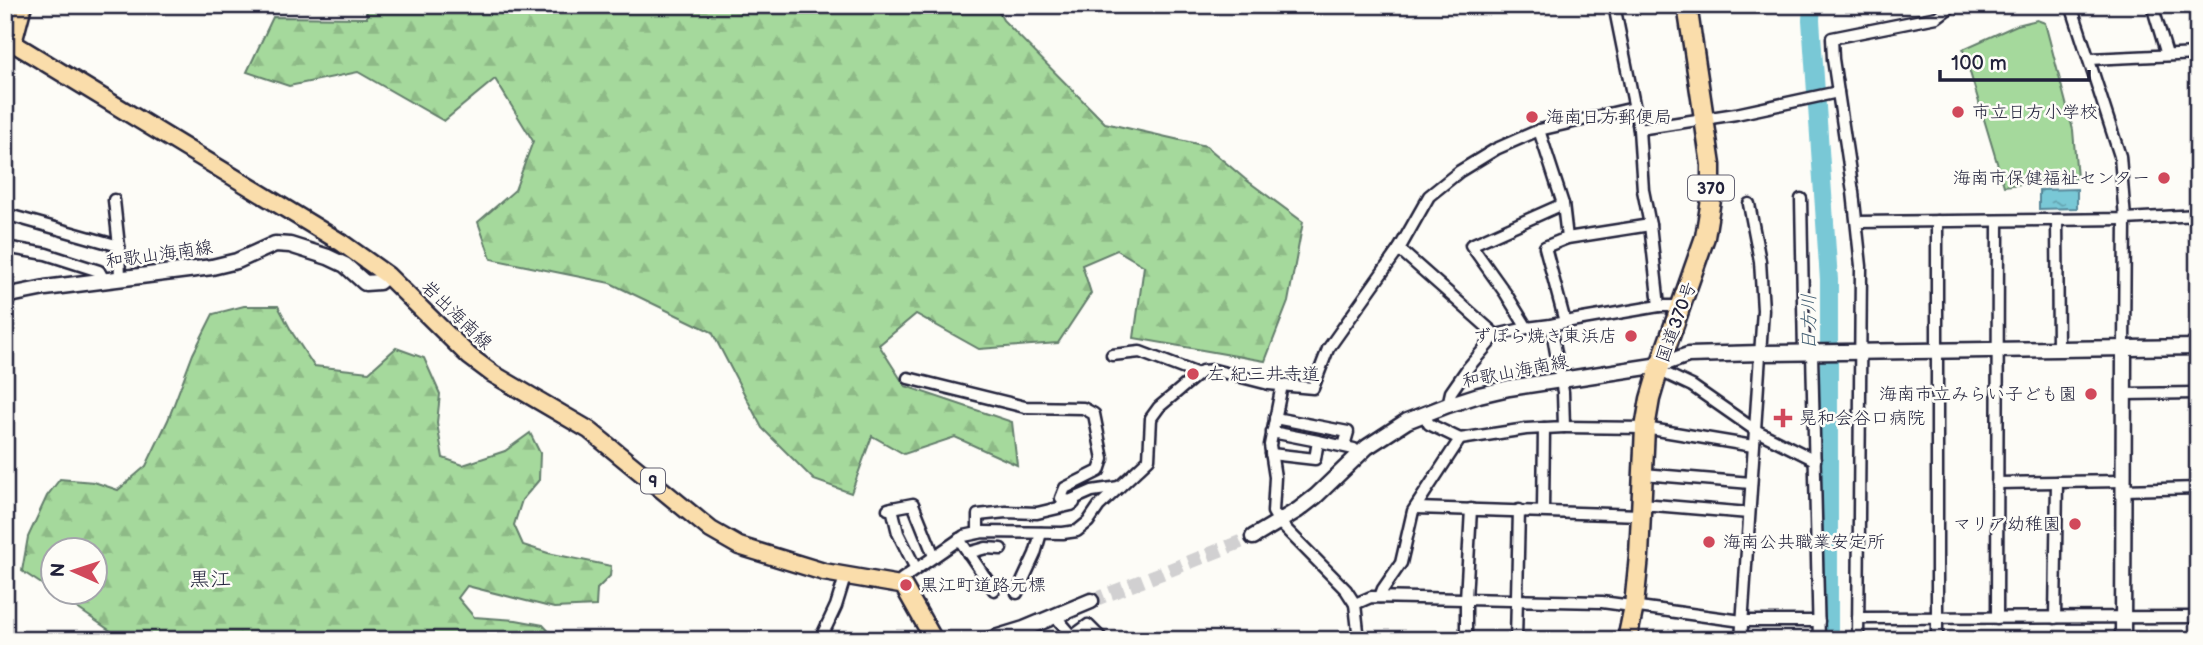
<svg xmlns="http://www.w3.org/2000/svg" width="2203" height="645" font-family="'Balsamiq Sans','Klee One',sans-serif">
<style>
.green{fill:#a5d99c;stroke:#647e6c;stroke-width:2}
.forest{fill:url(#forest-firs);stroke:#647e6c;stroke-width:2}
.water{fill:url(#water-ripples);stroke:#568698;stroke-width:2}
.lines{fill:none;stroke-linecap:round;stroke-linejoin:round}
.river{stroke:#79c8d6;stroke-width:18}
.secondary-tunnel{stroke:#d1d0d1;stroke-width:14;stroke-dasharray:14 7;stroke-linecap:butt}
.street-casing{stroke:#22223b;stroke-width:15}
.secondary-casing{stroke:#22223b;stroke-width:19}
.primary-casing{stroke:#22223b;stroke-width:21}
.highway-casing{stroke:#22223b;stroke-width:23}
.street{stroke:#fdfcf7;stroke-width:10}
.secondary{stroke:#fdfcf7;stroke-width:14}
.primary{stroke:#faddab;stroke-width:16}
.highway{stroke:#faddab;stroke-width:18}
.poi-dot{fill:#d1495b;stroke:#fdfcf7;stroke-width:2.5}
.labels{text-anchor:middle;stroke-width:5;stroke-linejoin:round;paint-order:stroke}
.shield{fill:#fdfcf7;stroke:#646373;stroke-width:2}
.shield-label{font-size:16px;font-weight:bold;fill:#22223b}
.poi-label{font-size:18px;fill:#22223b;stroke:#fdfcf7;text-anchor:start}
.street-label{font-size:18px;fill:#22223b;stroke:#fdfcf7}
.water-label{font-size:19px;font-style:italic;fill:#405c71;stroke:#fdfcf7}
.quarter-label{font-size:21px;fill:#22223b;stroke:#fdfcf7}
</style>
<defs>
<pattern id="forest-firs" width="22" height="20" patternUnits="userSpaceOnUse" patternTransform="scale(1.75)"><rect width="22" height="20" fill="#a5d99c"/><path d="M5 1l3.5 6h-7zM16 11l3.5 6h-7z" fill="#8eba87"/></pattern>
<pattern id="water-ripples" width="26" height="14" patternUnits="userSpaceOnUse" patternTransform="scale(1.75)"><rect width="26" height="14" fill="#79c8d6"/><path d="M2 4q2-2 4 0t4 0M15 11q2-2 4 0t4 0" fill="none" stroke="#63a2af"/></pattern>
</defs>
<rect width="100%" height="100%" fill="#fdfcf7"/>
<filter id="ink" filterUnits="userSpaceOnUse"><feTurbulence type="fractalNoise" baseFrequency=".0143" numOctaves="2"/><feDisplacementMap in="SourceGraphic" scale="14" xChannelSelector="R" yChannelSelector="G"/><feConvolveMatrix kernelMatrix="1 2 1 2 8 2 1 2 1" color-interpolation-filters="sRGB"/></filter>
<g filter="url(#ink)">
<polygon class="green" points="2037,20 2045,23 2073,130 2077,178 2004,186 1963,49 2017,25"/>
<g class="forest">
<polygon points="366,5 995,5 1003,20 1105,123 1206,146 1245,179 1303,222 1288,302 1265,361 1134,338 1144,266 1117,250 1082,265 1091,293 1058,343 979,349 916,314 879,345 905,386 1012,422 1017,465 955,437 904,454 872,436 851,493 814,480 762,428 712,332 610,283 491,259 478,222 515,190 533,141 495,79 444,121 358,72 289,86 247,72 273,17 367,18"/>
<polygon points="244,306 278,306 293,334 314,366 369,372 396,348 424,358 440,394 437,423 443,458 463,465 505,451 530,433 540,453 539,480 522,500 514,525 523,545 548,553 611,566 610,576 597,589 596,606 554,608 467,586 458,598 474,617 516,620 543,625 557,640 124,640 55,593 94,592 94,550 52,550 52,591 22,571 28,537 47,496 60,479 94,482 118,490 146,466 168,420 193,354 213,314"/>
</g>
<polygon class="water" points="2077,189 2077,208 2039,209 2039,190"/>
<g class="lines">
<polyline class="river" points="1812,5 1811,20 1829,280 1829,640"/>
<polyline class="secondary-tunnel" points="1091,601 1253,537"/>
<g class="street-casing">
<g id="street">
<polyline points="1614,5 1639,129 1643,190 1650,225 1659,306 1682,306"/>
<polyline points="2071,5 2120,156 2125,219 2124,348"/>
<polyline points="2152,5 2167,55"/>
<polyline points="2090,59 2198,54"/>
<polyline points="1639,129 1736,114 1838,92"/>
<polyline points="1539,130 1563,204 1567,238"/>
<polyline points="1801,199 1804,353"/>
<polyline points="114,200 119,246 120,279"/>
<polyline points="5,214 119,246"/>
<polyline points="2057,220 2058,349"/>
<polyline points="1937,221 1937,640"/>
<polyline points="1857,222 2125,219 2198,215"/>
<polyline points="5,247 46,254 99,271 105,282"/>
<polyline points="1399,249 1496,335"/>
<polyline points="1565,322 1659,306"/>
<polyline points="1551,325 1527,328 1506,294 1471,245 1563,204"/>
<polyline points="1812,353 1819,640"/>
<polyline points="1112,355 1140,352 1198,374"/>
<polyline points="1658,370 1692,386 1755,430 1815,460"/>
<polyline points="908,378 1025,407 1083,408 1094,414 1103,459 1099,471 1065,488 1061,498 1069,501 1092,491 1119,487"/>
<polyline points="1282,385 1270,445 1275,477 1273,512 1279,522 1346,590 1355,604"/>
<polyline points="2197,393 2198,555"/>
<polyline points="2124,394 2198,393"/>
<polyline points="1448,405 1451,392 1467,369 1496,335 1527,328"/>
<polyline points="1275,418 1348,432 1344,446"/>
<polyline points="1564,427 1645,428 1753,446"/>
<polyline points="1272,432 1318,441"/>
<polyline points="1460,439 1526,429 1564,427 1563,392 1551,325 1565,322 1545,247 1567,238 1650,225"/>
<polyline points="1271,454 1315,459 1318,441 1354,449 1360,454"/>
<polyline points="1643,474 1751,483"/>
<polyline points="1997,483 2124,481"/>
<polyline points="2124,490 2198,488"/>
<polyline points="1642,504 1749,513"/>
<polyline points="892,508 913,504 934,556"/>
<polyline points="1416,508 1641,515"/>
<polyline points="888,509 892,508 898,533 916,569"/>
<polyline points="1543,511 1544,428"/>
<polyline points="978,533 978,515 1006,512 1037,513 1071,505 1074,503"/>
<polyline points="959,539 994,590"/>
<polyline points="968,553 986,548 1001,549"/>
<polyline points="900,585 902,579 964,536 983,532 1063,533 1077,531 1088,522 1099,506 1149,459 1151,418 1159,407 1202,371 1214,370 1269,384 1313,388 1328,349 1399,249 1429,196 1460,171 1496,149 1539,130 1634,108"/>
<polyline points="1017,593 1035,554 1041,533"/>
<polyline points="1380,597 1383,589 1401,563 1413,511 1460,439 1429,424 1424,414"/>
<polyline points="1055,616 1075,639"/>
<polyline points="1858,618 2198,617"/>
<polyline points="1997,618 1998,221"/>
<polyline points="2055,618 2057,482"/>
<polyline points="1073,636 1088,625 1103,640"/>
<polyline points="820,640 836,606 845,577"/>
<polyline points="1359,640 1355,604 1371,597 1602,602 1742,621 1819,621"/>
<polyline points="1466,640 1466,599 1471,509"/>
<polyline points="1516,640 1519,510"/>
<polyline points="1741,640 1763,310 1760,261 1749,204"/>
<polyline points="1858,640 1861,266 1853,192 1833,59 1832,38 1937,17 1953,5"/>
</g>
</g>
<g class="secondary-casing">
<g id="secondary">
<polyline points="5,296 45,288 212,267 237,261 275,244 290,245 328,257 345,265 365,283 379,282 387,275"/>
<polyline points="1253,537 1298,510 1316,496 1367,447 1407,421 1448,405 1479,395 1509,388 1660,365 1688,355 1761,353 2198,347"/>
<polyline points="988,640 1024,629 1091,601"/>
<polyline points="2123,640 2124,348"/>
</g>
</g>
<g class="primary-casing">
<polyline id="primary" points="23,5 13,43 342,243 387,275 469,356 493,374 589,430 711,530 739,546 824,572 900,585 904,587 934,640"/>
</g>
<g class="highway-casing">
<polyline id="highway" points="1627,640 1634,606 1639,556 1645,428 1650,399 1660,365 1705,237 1711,200 1711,165 1687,5"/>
</g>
<use href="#street" class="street"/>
<use href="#secondary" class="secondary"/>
<use href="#primary" class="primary"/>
<use href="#highway" class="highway"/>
</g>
</g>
<g class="poi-dot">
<circle cx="1958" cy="112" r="7"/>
<circle cx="1532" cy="117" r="7"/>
<circle cx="2164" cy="178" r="7"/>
<circle cx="1631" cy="336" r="7"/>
<circle cx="1193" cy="374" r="7"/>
<circle cx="2091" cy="394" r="7"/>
<path d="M1779.5 407.5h7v7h7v7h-7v7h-7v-7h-7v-7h7z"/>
<circle cx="2075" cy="524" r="7"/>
<circle cx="1709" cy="542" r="7"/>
<circle cx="906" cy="585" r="7"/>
</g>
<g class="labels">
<g class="shield">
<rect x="1688" y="175.5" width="46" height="25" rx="5"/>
<rect x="641" y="468.5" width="24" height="25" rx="5"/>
</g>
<g class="shield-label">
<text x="1711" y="194">370</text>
<text x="653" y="487">9</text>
</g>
<g class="poi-label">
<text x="1972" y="118">市立日方小学校</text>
<text x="1546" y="123">海南日方郵便局</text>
<text x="2150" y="184" text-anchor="end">海南市保健福祉センター</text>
<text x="1617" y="342" text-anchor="end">ずぼら焼き東浜店</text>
<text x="1207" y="380">左 紀三井寺道</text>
<text x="2077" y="400" text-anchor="end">海南市立みらい子ども園</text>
<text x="1799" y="424">晃和会谷口病院</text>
<text x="2061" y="530" text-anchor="end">マリア幼稚園</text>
<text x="1723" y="548">海南公共職業安定所</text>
<text x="920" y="591">黒江町道路元標</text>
</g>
<g class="street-label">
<text transform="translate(159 254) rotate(-8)" y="6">和歌山海南線</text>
<text transform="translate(457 315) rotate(44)" y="6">岩出海南線</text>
<text transform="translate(1676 322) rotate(-70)" y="6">国道370号</text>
<text transform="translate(1515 371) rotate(-11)" y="6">和歌山海南線</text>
</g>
<g class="water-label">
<text transform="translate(1808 322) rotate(-90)" y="7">日方川</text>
</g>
<g class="quarter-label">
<text x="210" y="586">黒江</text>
</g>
</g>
<rect width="2203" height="645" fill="none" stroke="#fdfcf7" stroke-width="28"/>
<rect x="14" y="14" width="2175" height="617" fill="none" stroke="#22223b" stroke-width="2.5" filter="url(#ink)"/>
<g transform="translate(74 571) rotate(273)"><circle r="33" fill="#fdfcf7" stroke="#a5a5ac" stroke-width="2"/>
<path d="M0-5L12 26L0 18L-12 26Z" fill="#d1495b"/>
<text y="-10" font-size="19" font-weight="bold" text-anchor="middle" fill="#22223b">N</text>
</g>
<path d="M1940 70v10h149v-10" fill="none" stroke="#22223b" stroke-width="3.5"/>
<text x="1951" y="70" font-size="21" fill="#22223b" stroke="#fdfcf7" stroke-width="5" paint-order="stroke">100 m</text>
</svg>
